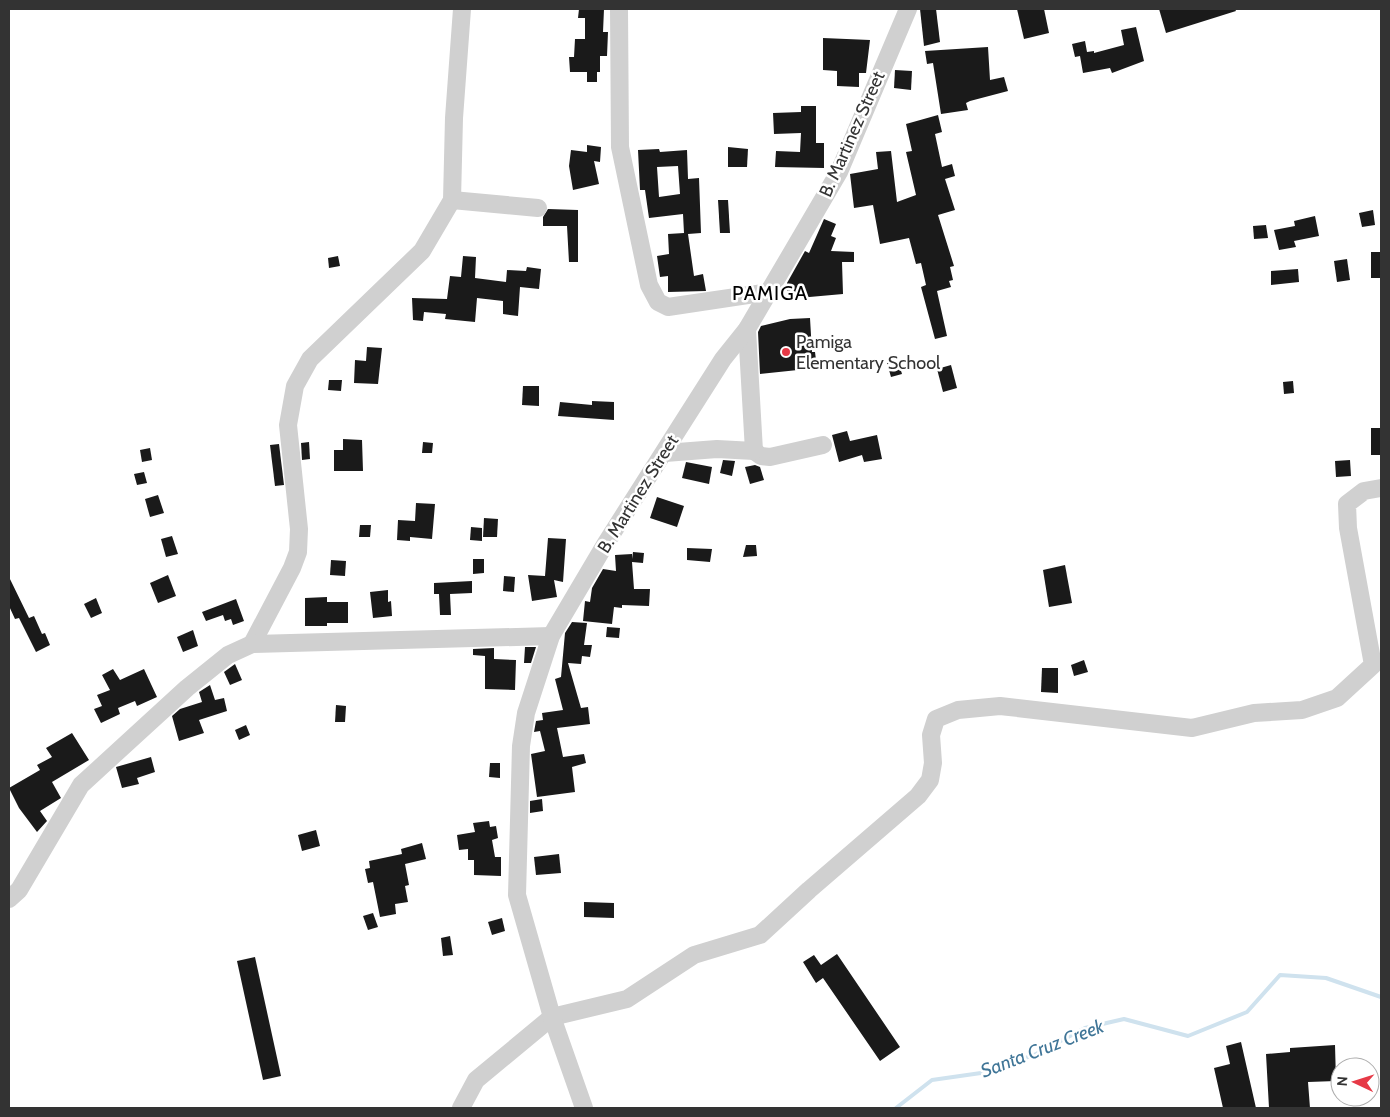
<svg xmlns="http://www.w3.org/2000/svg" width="1390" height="1117" font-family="Cabin,sans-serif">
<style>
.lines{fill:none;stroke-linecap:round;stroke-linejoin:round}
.stream{stroke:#cfe2ee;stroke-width:4}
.building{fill:#1a1a1a;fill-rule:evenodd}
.minor{stroke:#d0d0d0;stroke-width:18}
.poi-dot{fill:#e63946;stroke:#fff;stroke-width:2}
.labels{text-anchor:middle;stroke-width:5;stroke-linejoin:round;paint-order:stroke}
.street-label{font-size:18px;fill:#333;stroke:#fff}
.poi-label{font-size:18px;fill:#333;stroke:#fff;text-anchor:start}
.water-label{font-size:19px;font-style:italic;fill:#3f7597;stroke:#fff}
.quarter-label{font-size:20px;letter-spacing:1px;fill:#000;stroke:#fff}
</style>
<rect width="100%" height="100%" fill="#fff"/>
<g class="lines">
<polyline class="stream" points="896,1108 932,1080 988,1072 1036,1054 1085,1028 1124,1019 1188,1036 1247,1012 1280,975 1326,978 1381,997"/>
</g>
<g class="building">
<polygon points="579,9 604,9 603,32 608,32 607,56 600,56 600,72 597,72 597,82 587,82 587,72 570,72 569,57 574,57 575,39 585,39 585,18 578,18"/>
<polygon points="920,9 936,9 940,42 924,46"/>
<polygon points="1017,9 1044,9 1049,33 1024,39"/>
<polygon points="1159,9 1235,9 1236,11 1166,33"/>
<polygon points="1136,27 1144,61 1112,73 1110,68 1083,73 1080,56 1075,57 1072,44 1085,41 1087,52 1094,51 1094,53 1124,45 1121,30"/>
<polygon points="823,38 870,40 866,73 859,73 859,87 837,86 837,71 823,70"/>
<polygon points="988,47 990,80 1004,77 1008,91 970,101 966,103 968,110 941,114 933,63 927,64 925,51"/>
<polygon points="895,70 912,71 911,90 894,88"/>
<polygon points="801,106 816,106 816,143 824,143 824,168 775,167 776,151 800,152 801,133 774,134 773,113 801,112"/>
<polygon points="938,115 942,132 935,134 942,167 952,164 955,176 945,179 955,210 938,215 954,266 950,267 953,280 949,281 951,287 937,291 947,336 935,339 921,287 926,285 921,263 916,264 909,238 880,244 873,205 854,208 850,174 878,169 876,152 891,151 897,202 916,195 906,152 912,151 906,124"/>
<polygon points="587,145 601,147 600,162 594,161 599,184 573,190 569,166 571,150 587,152"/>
<polygon points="728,147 748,149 747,167 728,167"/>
<path d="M659,149L660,152L687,150L688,179L699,178L701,233L688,234L694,276L703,274L706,291L668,292V276L660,277L657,256L669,254L668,234L684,233L683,214L649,218L645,190H640L638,150ZM678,166L680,194L659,197L657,167Z"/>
<polygon points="718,200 728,200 730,233 720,233"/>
<polygon points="548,209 578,210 578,262 569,262 567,226 543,226 543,217"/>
<polygon points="1373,210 1375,225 1362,227 1359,213"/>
<polygon points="1315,216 1319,236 1294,241 1296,247 1279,250 1274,230 1295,226 1294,221"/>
<polygon points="824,219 836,224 831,236 836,238 831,251 854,252 854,262 842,262 843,294 787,299 787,283 805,251 809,253"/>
<polygon points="1266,225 1268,238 1254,239 1253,226"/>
<rect x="1371" y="252" width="10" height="26"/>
<polygon points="338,256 340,266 329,268 328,258"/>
<polygon points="463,256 476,257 475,278 506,282 507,270 526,271 527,267 541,269 539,289 520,287 518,316 503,314 503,301 477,298 475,322 445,319 446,314 424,312 423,321 413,320 412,298 447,299 450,276 461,277"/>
<polygon points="1347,259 1350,280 1337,282 1334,261"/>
<polygon points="1298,269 1299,282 1271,285 1271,271"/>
<polygon points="810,318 812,352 815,352 817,368 760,374 758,332 761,326 790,319"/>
<polygon points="367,347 382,348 378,384 354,383 355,360 366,361"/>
<polygon points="898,360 902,374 891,377 887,363"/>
<polygon points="951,365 957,388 943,392 937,369"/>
<polygon points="329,380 342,380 341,391 328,390"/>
<polygon points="1293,381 1294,393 1284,394 1283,382"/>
<polygon points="523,386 539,386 539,406 522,405"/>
<polygon points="592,401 614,402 614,420 558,416 560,402 592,405"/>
<rect x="1371" y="428" width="10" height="27"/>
<polygon points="847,431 850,441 877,435 882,459 864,462 862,455 839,462 832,435"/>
<polygon points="343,439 362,440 363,471 334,471 334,450 343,450"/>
<polygon points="309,442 310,459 302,460 301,443"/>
<polygon points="423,442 433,443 432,453 422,453"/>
<polygon points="279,444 284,485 275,486 270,445"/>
<polygon points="150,448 152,460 142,462 140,450"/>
<polygon points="723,460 735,461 732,476 720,473"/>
<polygon points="1350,460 1351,476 1336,477 1335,461"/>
<polygon points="686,462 712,467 709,484 682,478"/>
<polygon points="755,465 760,467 764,480 750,484 745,467"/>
<polygon points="144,472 147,483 137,485 134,474"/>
<polygon points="158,495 164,513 150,517 145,499"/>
<polygon points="657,497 684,506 677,527 650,518"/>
<polygon points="416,503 435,504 432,539 410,537 410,541 397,540 398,520 415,521"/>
<polygon points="484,518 498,519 497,537 483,537"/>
<polygon points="360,525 371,525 370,537 359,537"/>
<polygon points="471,527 482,528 482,541 470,540"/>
<polygon points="172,536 178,554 166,557 161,539"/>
<polygon points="548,538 566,539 563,582 554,580 557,597 532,601 528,575 545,576"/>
<polygon points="746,545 756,545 757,556 743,557"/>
<polygon points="687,548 712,549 710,562 687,560"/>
<polygon points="633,552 644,553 643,563 632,562 634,589 650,589 649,606 622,605 622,608 614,607 612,624 583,621 585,601 590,602 592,588 603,569 616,571 615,555 632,554 632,559"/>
<polygon points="473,559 484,559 484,573 473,574"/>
<polygon points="331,560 346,561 345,576 330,575"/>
<polygon points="1065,565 1072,603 1049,607 1043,570"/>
<polygon points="168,575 176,596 158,603 150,583"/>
<polygon points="504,576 515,577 514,592 503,591"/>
<polygon points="9,577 29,618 34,616 42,634 45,633 50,645 36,652 19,618 15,619 9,606"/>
<polygon points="472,581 472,593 450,594 451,615 440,615 439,594 434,594 434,583"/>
<polygon points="388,590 388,602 391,601 392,616 373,618 370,592"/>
<polygon points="327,597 327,602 348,602 348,623 327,623 327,626 305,626 305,598"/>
<polygon points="96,598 102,613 91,618 84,604"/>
<polygon points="236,599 244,621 233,625 231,619 225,621 223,615 206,621 202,612"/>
<polygon points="572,622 587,623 584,645 592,645 590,657 582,656 581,664 568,663 581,708 588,707 590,724 557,728 563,757 584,754 586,763 572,767 575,792 537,797 531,754 545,751 540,731 534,732 536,721 543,720 542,713 563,710 555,679 561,677 565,633"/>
<polygon points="607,627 620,628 619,638 606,637"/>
<polygon points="193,630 198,646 183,652 177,637"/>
<polygon points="525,647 536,647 531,663 524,663"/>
<polygon points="494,648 494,659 516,660 515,690 485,689 485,656 473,655 473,649"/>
<polygon points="1084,660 1088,672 1074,676 1071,665"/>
<polygon points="235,664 242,680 230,685 224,672"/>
<polygon points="1042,668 1058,668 1058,693 1041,692"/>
<polygon points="113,669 120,680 144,669 157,697 137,706 135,701 118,708 120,714 101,723 94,709 102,706 97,695 110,690 102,675"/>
<polygon points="210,685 215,700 224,698 227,711 199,720 204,733 179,741 172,716 180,709 202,702 199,692"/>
<polygon points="336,705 346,706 345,722 335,722"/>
<polygon points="246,725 250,735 239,740 235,730"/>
<polygon points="72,733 89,760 52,782 61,798 40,811 47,821 37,832 19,808 9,788 40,770 37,765 52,757 46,748"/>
<polygon points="151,757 155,772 137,778 139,784 122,788 116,767"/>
<polygon points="490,763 500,763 500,778 489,777"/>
<polygon points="542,799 543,811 530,813 530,801"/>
<polygon points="489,821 490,827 496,826 498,838 492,840 495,857 501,857 501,876 474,875 474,860 468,860 468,849 459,850 457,835 475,832 473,823"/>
<polygon points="316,830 320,846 302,851 298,835"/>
<polygon points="422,843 426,859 405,864 409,885 405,886 408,902 395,904 396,914 380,917 373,882 368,883 365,869 370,868 369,861 402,854 401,849"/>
<polygon points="559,854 561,873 536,875 534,857"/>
<polygon points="584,902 614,903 614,918 584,917"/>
<polygon points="373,913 378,927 368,930 363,916"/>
<polygon points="502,918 505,931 492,935 488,922"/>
<polygon points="450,936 453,955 443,956 441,938"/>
<polygon points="837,954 900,1047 880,1061 823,978 816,983 803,962 814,955 821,965"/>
<polygon points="255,957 281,1076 263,1080 237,961"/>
<polygon points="1241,1042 1256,1108 1223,1108 1214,1068 1230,1064 1226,1046"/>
<polygon points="1335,1045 1336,1081 1308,1082 1310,1108 1269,1108 1266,1054 1290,1052 1290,1048"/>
</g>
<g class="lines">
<g class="minor">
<polyline points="619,9 620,147 649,285 658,302 668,307 769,292"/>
<polyline points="452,200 538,208"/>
<polyline points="754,451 761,456 770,457 823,445"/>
<polyline points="665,453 717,449 754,451 747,329"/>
<polyline points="252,644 292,568 298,552 299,529 288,425 295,386 310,359 422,251 452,200 454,118 462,9"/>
<polyline points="9,899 19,890 81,785 187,688 228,655 252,644 551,636"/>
<polyline points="461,1108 476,1080 552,1017 627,999 694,955 760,935 809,890 918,796 930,780 933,763 931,735 936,719 958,710 1000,706 1192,728 1254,713 1302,710 1337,698 1373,665 1348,528 1347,504 1364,491 1381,488"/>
<polyline points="584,1108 552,1017 517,895 521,746 526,713 551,636 606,543 723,359 747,329 839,172 908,9"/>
</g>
</g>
<circle class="poi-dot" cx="786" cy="352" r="5"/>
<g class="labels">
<g class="street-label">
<text transform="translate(852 134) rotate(-66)" y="6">B. Martinez Street</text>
<text transform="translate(638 494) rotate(-58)" y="6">B. Martinez Street</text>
</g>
<g class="poi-label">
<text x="796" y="348">Pamiga<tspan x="796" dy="21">Elementary School</tspan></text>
</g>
<g class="water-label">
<text transform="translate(1042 1048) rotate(-21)" y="7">Santa Cruz Creek</text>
</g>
<g class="quarter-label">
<text x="770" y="300">PAMIGA</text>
</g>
</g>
<rect width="1390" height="1117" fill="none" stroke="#333333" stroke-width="20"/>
<g transform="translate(1355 1082) rotate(274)"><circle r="24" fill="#ffffff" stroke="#adadad"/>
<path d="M0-4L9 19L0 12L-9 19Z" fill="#e63946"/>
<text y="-8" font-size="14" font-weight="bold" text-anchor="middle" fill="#333333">N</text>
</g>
</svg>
